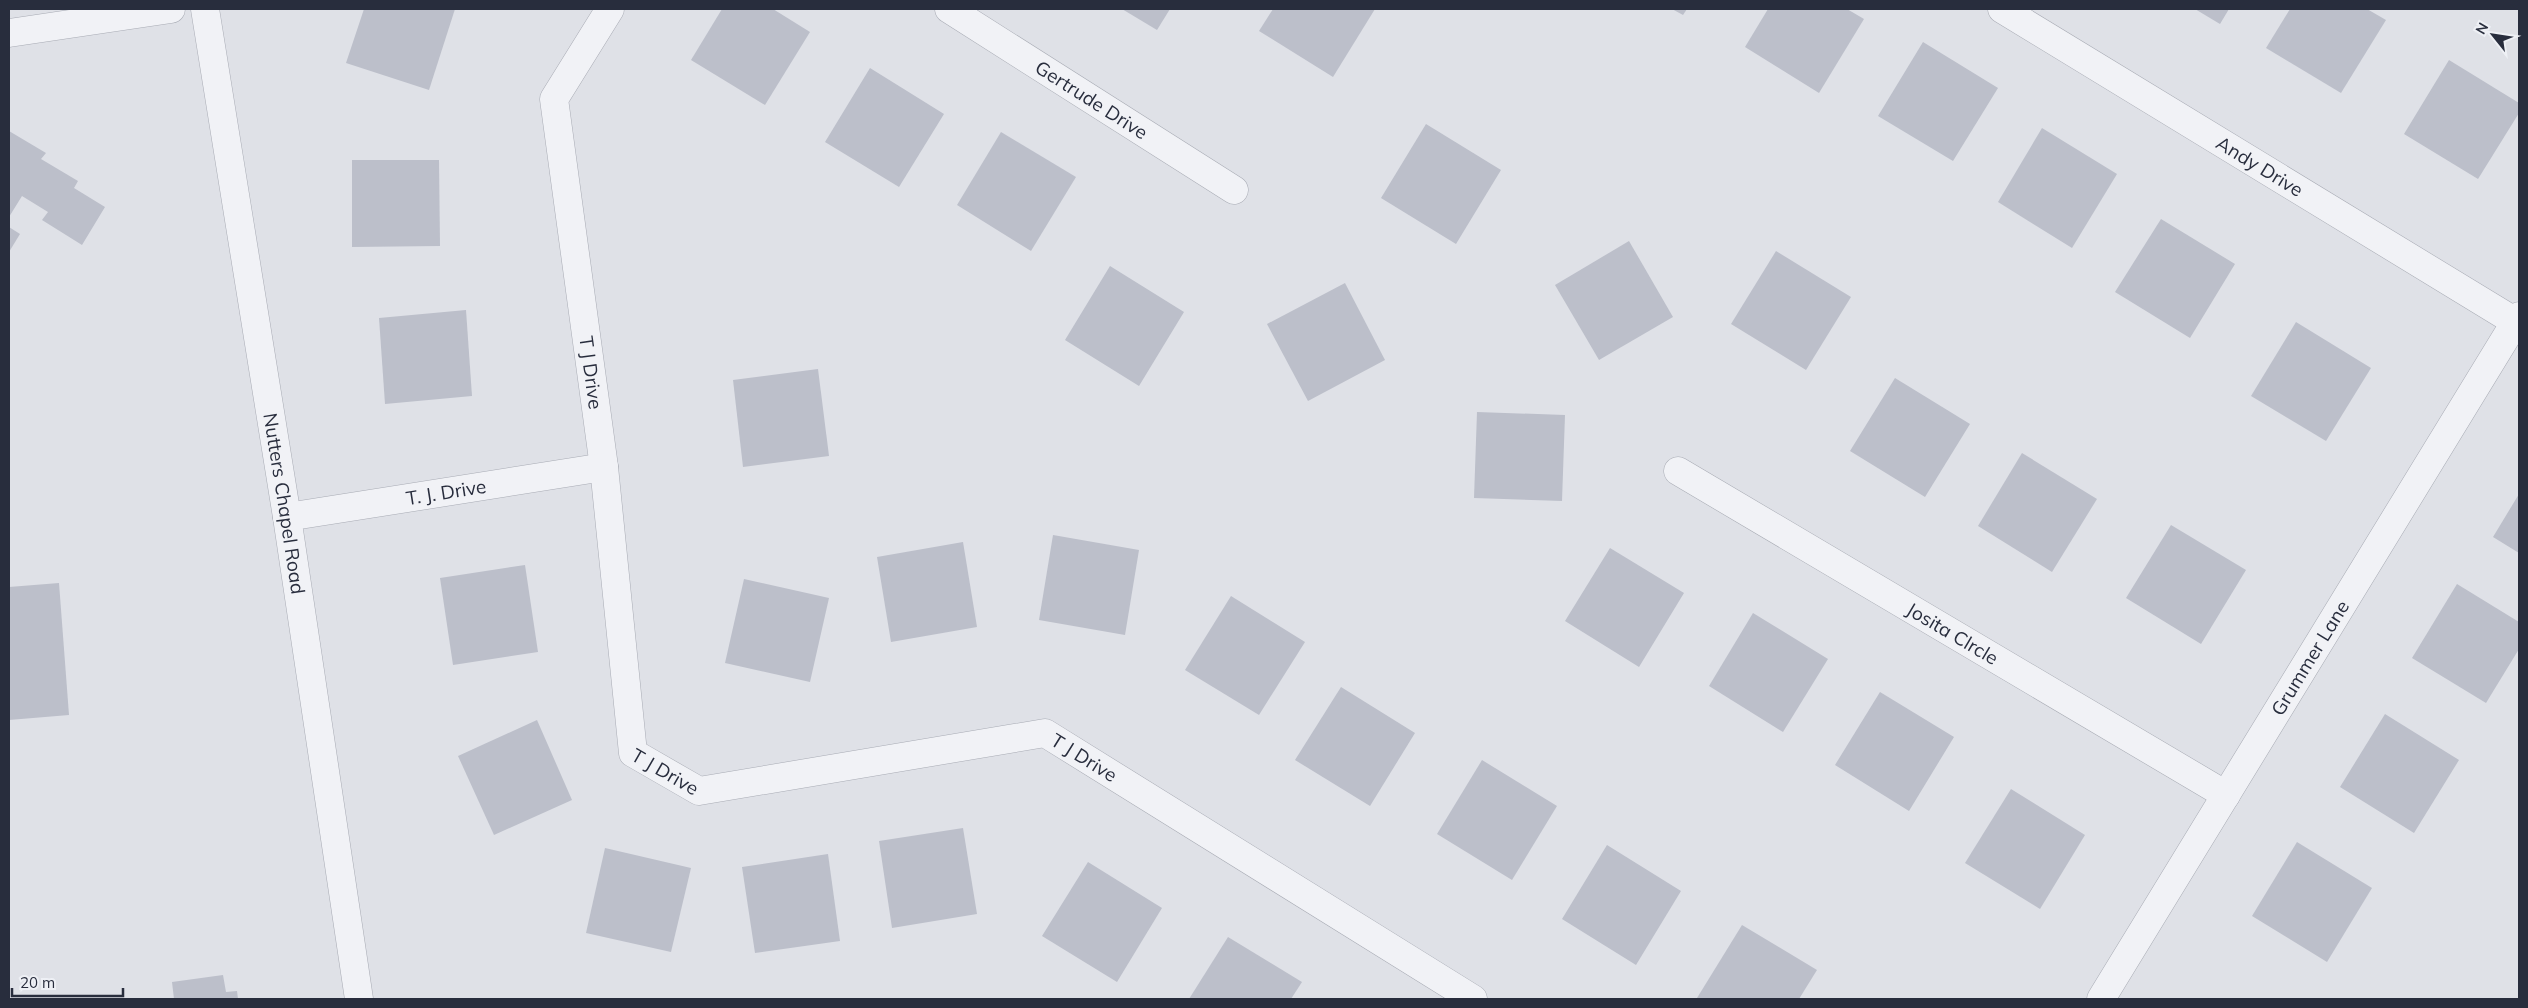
<svg xmlns="http://www.w3.org/2000/svg" width="2528" height="1008" font-family="Mulish,sans-serif">
<style>
.building{fill:#bcbfca}
.lines{fill:none;stroke-linecap:round;stroke-linejoin:round}
.street-casing{stroke:#a8abb4;stroke-width:29}
.street{stroke:#f1f2f6;stroke-width:28}
.labels{text-anchor:middle;stroke-width:5;stroke-linejoin:round;paint-order:stroke}
.street-label{font-size:19px;fill:#282d3d;stroke:#eef0f5}
</style>
<rect width="100%" height="100%" fill="#dfe1e7"/>
<g class="building">
<polygon points="364,9 455,9 429,90 346,63"/>
<polygon points="722,9 773,9 810,32 765,105 691,60"/>
<polygon points="1122,9 1170,9 1157,30"/>
<polygon points="1273,9 1375,9 1333,77 1259,31"/>
<polygon points="1672,9 1687,9 1683,15"/>
<polygon points="1768,9 1847,9 1864,19 1819,93 1745,47"/>
<polygon points="2195,9 2229,9 2220,24"/>
<polygon points="2290,9 2367,9 2386,20 2341,93 2266,48"/>
<polygon points="1923,42 1998,88 1953,161 1878,116"/>
<polygon points="2449,60 2519,103 2519,113 2478,179 2404,134"/>
<polygon points="870,68 944,114 899,187 825,142"/>
<polygon points="1426,124 1501,170 1456,244 1381,198"/>
<polygon points="2042,128 2117,174 2072,248 1998,202"/>
<polygon points="9,131 46,153 41,159 78,181 74,188 105,207 82,245 42,220 48,212 22,196 9,217"/>
<polygon points="1001,132 1076,177 1031,251 957,205"/>
<polygon points="352,160 439,160 440,246 352,247"/>
<polygon points="2161,219 2235,264 2190,338 2115,292"/>
<polygon points="9,227 20,234 9,252"/>
<polygon points="1629,241 1673,317 1599,360 1555,285"/>
<polygon points="1776,251 1851,297 1806,370 1731,324"/>
<polygon points="1110,266 1184,312 1139,386 1065,340"/>
<polygon points="1345,283 1385,360 1308,401 1267,324"/>
<polygon points="466,310 472,396 385,404 379,318"/>
<polygon points="2296,322 2371,368 2326,441 2251,396"/>
<polygon points="818,369 829,456 743,467 733,380"/>
<polygon points="1895,378 1970,424 1925,497 1850,451"/>
<polygon points="1477,412 1565,415 1562,501 1474,498"/>
<polygon points="2022,453 2097,499 2052,572 1978,526"/>
<polygon points="2519,494 2519,553 2493,537"/>
<polygon points="2171,525 2246,570 2201,644 2126,598"/>
<polygon points="1053,535 1139,550 1125,635 1039,620"/>
<polygon points="963,542 977,627 891,642 877,557"/>
<polygon points="1610,548 1684,593 1639,667 1565,621"/>
<polygon points="525,565 538,652 453,665 440,578"/>
<polygon points="744,579 829,598 810,682 725,663"/>
<polygon points="59,583 69,715 9,720 9,587"/>
<polygon points="2457,584 2519,622 2519,649 2486,703 2412,658"/>
<polygon points="1231,596 1305,642 1259,715 1185,670"/>
<polygon points="1753,613 1828,659 1783,732 1709,686"/>
<polygon points="1341,687 1415,733 1370,806 1295,760"/>
<polygon points="1880,692 1954,737 1909,811 1835,765"/>
<polygon points="2385,714 2459,760 2414,833 2340,787"/>
<polygon points="537,720 572,800 494,835 458,756"/>
<polygon points="1482,760 1557,806 1512,880 1437,834"/>
<polygon points="2011,789 2085,835 2040,909 1965,863"/>
<polygon points="963,828 977,914 892,928 879,841"/>
<polygon points="2297,842 2372,888 2327,962 2252,916"/>
<polygon points="1607,845 1681,891 1636,965 1562,919"/>
<polygon points="605,848 691,868 671,952 586,933"/>
<polygon points="828,854 840,941 755,953 742,867"/>
<polygon points="1088,862 1162,908 1117,982 1042,936"/>
<polygon points="1742,925 1817,970 1799,999 1697,998"/>
<polygon points="1228,937 1302,982 1291,999 1189,999"/>
<polygon points="223,975 226,992 237,991 238,999 174,999 172,982"/>
</g>
<g class="lines">
<g class="street-casing">
<g id="street">
<path id="s1" d="M205,9L287,517L359,999"/>
<path id="s2" d="M610,9L554,99L604,467L633,753L699,791L1045,733L1473,999"/>
<path id="s3" d="M949,9L1234,190"/>
<path id="s4" d="M2002,9L2519,324"/>
<polyline points="9,33 171,9"/>
<path id="s5" d="M1678,471L2226,795"/>
<path id="s6" d="M287,517L604,467"/>
<path id="s7" d="M2101,999L2519,316"/>
</g>
</g>
<use href="#street" class="street"/>
</g>
<g class="labels">
<g class="street-label">
<text dy="7" stroke="none"><textPath href="#s3" startOffset="169">Gertrude Drive</textPath></text>
<text dy="7" stroke="none"><textPath href="#s4" startOffset="302">Andy Drive</textPath></text>
<text dy="7" stroke="none"><textPath href="#s2" startOffset="382">T J Drive</textPath></text>
<text dy="7" stroke="none"><textPath href="#s6" startOffset="161">T. J. Drive</textPath></text>
<text dy="7" stroke="none"><textPath href="#s1" startOffset="501">Nutters Chapel Road</textPath></text>
<text dy="7" stroke="none"><textPath href="#s5" startOffset="319">Josita Clrcle</textPath></text>
<text dy="7" stroke="none"><textPath href="#s7" startOffset="400">Grummer Lane</textPath></text>
<text dy="7" stroke="none"><textPath href="#s2" startOffset="1238">T J Drive</textPath></text>
<text dy="7" stroke="none"><textPath href="#s2" startOffset="802">T J Drive</textPath></text>
</g>
</g>
<rect width="2528" height="1008" fill="none" stroke="#282d3d" stroke-width="20"/>
<g transform="translate(2493 35) rotate(300)" stroke="#eef0f5" stroke-width="4" paint-order="stroke">
<path d="M0-4L9 19L0 12L-9 19Z" fill="#282d3d"/>
<text y="-8" font-size="14" font-weight="bold" text-anchor="middle" fill="#282d3d">N</text>
</g>
<path d="M12 988v8h111v-8" fill="none" stroke="#282d3d" stroke-width="2.5"/>
<text x="20" y="988" font-size="15" fill="#282d3d" stroke="#eef0f5" stroke-width="4" paint-order="stroke">20 m</text>
</svg>
